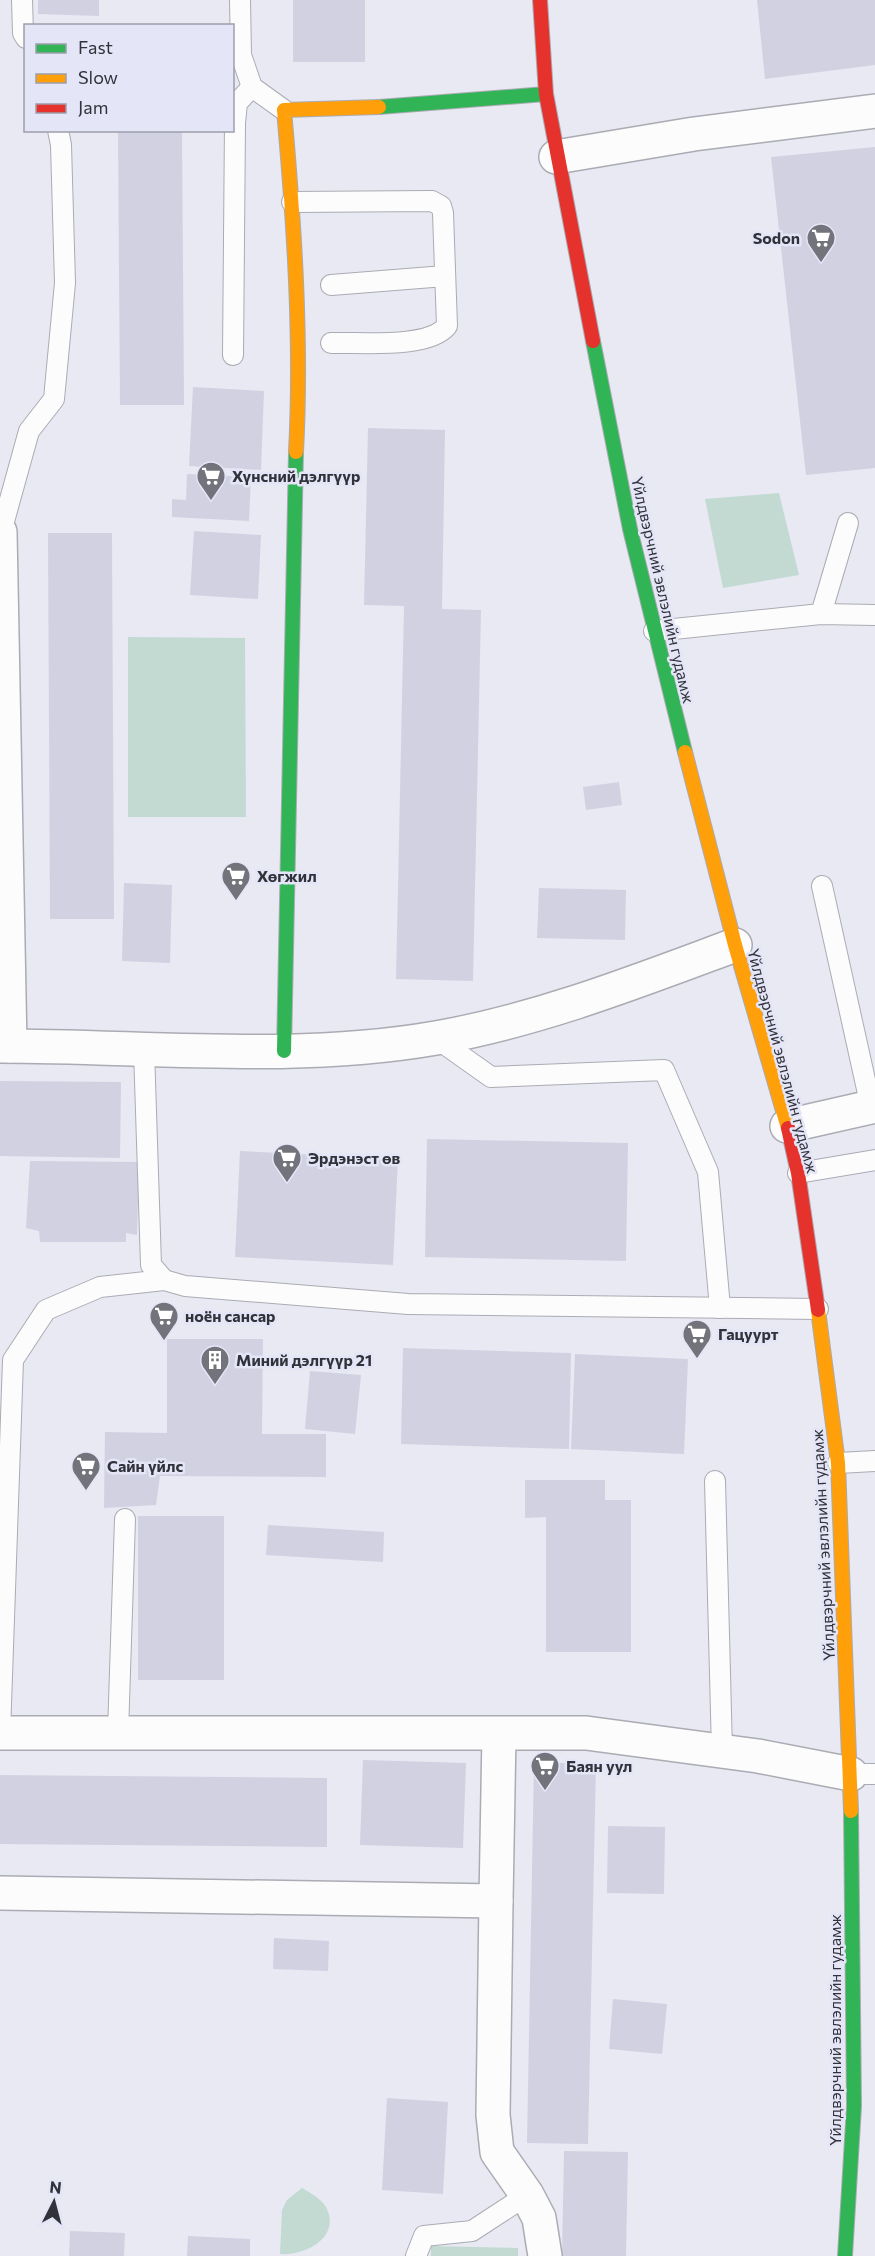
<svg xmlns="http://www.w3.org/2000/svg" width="875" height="2256" font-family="Commissioner,sans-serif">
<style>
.green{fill:#c2dad1}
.building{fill:#d1d1e2}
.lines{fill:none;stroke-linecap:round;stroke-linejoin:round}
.lane-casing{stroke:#ababb3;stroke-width:22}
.street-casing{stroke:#ababb3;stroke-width:36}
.fast-casing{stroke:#ababb3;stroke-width:16}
.slow-casing{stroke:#ababb3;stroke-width:16}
.jam-casing{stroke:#ababb3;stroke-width:16}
.lane{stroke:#fcfcfd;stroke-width:20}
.street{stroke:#fcfcfd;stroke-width:33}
.fast{stroke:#30b455;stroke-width:14}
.slow{stroke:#ff9f0a;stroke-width:14}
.jam{stroke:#e5322d;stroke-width:14}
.labels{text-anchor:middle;stroke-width:5;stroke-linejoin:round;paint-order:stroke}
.poi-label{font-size:16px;font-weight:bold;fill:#32333a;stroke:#e4e5f7;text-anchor:start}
.street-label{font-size:16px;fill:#32333a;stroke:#e4e5f7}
</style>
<rect width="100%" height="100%" fill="#e8e9f3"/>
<g class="green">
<polygon points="779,493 799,575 723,588 705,499"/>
<polygon points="128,637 245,638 246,817 128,817"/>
<path d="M302,2188C311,2193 323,2200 327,2209C340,2237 306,2256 280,2254L282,2210L287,2200Z"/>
<polygon points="431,2246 518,2248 518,2256 431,2256"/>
</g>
<g class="building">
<polygon points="38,0 99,0 99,16 38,14"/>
<rect x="293" y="0" width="72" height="62"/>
<polygon points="757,0 875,0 875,65 765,79"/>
<polygon points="118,130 182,130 184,405 120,405"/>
<polygon points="875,147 875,468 806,475 771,157"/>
<polygon points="193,387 264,391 261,470 189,466"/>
<polygon points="368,428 445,430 442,609 481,610 473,981 396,979 404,606 364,605"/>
<polygon points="187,474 251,477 249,521 172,517 172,499 186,500"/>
<polygon points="194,531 261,535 258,599 190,595"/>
<polygon points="48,533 112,533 114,919 50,919"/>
<polygon points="619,782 622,805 586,810 583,787"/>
<polygon points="124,883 172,885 170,963 122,961"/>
<polygon points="539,888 626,890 625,940 537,938"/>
<polygon points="0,1081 121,1082 120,1158 0,1156"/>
<polygon points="427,1139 628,1143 626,1261 425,1257"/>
<polygon points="240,1151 398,1159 393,1265 235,1257"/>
<polygon points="30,1161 139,1162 137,1235 126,1233 126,1242 40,1242 39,1231 26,1228"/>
<polygon points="167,1339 263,1339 262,1434 326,1434 326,1477 160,1476 156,1505 104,1508 105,1432 167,1433"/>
<polygon points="403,1348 571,1353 569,1449 401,1444"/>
<polygon points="575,1354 688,1359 684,1454 571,1449"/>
<polygon points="310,1371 361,1375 355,1434 305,1429"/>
<polygon points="525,1480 605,1480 605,1500 631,1500 631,1652 546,1652 546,1517 525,1518"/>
<rect x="138" y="1516" width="86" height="164"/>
<polygon points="268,1525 384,1532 383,1562 266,1555"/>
<polygon points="363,1760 466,1763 463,1848 360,1845"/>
<polygon points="534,1762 596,1764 588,2144 527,2143"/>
<polygon points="0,1775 327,1778 327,1847 0,1844"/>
<polygon points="608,1826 665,1827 664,1894 607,1893"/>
<polygon points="274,1938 329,1941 328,1971 273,1969"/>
<polygon points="613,1999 667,2004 662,2054 609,2049"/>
<polygon points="387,2098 448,2102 443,2194 382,2190"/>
<polygon points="564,2151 628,2152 626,2256 562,2256"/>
<polygon points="70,2231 125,2233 124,2256 69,2256"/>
<polygon points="188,2236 250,2239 250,2256 187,2256"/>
</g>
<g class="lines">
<g class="lane-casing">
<g id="lane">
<polyline points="22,0 23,33 26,38"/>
<polyline points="240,0 241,55 252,87 284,110"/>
<path d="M292,202L432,201L441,206L443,213L447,326C428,349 361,342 331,343"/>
<polyline points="331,285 445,276"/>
<polyline points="233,355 235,123 237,103 252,87"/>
<polyline points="1,532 29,431 54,399 65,283 61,145 58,130"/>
<polyline points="821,614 848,523"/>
<polyline points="654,631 821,614 875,615"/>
<polyline points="822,886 871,1107"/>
<polyline points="436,1038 491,1077 664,1070 708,1172 720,1308"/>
<polyline points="144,1050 151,1265 164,1280 185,1286 408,1304 818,1309"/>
<polyline points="798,1173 875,1160"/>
<polyline points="838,1463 875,1461"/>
<polyline points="715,1481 722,1751"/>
<polyline points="0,1733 13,1360 46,1310 100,1287 164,1280"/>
<polyline points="118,1733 125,1519"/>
<polyline points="851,1774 875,1774"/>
<polyline points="416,2256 424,2236 472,2231 527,2195"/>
</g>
</g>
<g class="street-casing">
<g id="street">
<polyline points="556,157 694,134 875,111"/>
<polyline points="0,532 10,1046"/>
<path d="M0,1046C145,1046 292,1063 436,1038C539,1020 638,981 735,945"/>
<polyline points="787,1126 875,1106"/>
<polyline points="0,1733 586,1733 758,1756 851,1774"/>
<polyline points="0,1893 496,1901 499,1734"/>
<polyline points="496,1901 493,2115 497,2152 527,2195 539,2218 545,2256"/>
</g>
</g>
<g class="fast-casing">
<g id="fast">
<polyline points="379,107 546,94"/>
<polyline points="593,341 630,529 685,752"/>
<polyline points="284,1051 296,452"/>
<polyline points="845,2256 854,2106 851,1811"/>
</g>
</g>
<g class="slow-casing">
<g id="slow">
<path d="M296,452C302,339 294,223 284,110L379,107"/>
<polyline points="685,752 735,945 788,1128"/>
<polyline points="818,1310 838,1463 851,1811"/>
</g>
</g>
<g class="jam-casing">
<g id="jam">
<polyline points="540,0 546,94 593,341"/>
<polyline points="788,1128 798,1173 818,1310"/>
</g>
</g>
<use href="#lane" class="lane"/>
<use href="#street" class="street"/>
<use href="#fast" class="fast"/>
<use href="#slow" class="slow"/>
<use href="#jam" class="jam"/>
</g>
<defs>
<g id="supermarket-pin" transform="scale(1.5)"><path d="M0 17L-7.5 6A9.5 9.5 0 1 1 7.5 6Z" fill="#72737b" stroke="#e4e5f7"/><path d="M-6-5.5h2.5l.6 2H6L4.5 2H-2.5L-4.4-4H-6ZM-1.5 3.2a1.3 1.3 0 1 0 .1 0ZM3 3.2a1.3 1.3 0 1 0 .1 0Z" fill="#fff"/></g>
<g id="building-pin" transform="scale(1.5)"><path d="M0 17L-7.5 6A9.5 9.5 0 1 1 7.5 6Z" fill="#72737b" stroke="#e4e5f7"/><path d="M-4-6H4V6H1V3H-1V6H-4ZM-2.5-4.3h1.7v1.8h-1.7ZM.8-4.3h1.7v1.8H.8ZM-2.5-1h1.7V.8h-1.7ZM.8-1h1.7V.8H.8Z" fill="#fff"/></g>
</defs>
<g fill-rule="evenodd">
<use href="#supermarket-pin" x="821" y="238"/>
<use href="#supermarket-pin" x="211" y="476"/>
<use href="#supermarket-pin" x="236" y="876"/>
<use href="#supermarket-pin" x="287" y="1158"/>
<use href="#supermarket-pin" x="164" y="1316"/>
<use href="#supermarket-pin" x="697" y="1334"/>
<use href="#building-pin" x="215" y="1360"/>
<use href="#supermarket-pin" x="86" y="1466"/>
<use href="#supermarket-pin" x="545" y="1766"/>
</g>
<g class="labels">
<g class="poi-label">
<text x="800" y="244" text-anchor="end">Sodon</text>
<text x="232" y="482">Хүнсний дэлгүүр</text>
<text x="257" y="882">Хөгжил</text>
<text x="308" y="1164">Эрдэнэст өв</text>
<text x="185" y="1322">ноён сансар</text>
<text x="718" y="1340">Гацуурт</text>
<text x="236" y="1366">Миний дэлгүүр 21</text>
<text x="107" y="1472">Сайн үйлс</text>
<text x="566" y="1772">Баян уул</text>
</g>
<g class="street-label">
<text transform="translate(663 590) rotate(77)" y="6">Үйлдвэрчний эвлэлийн гудамж</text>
<text transform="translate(783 1061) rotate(75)" y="6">Үйлдвэрчний эвлэлийн гудамж</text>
<text transform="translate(823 1545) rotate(-93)" y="6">Үйлдвэрчний эвлэлийн гудамж</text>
<text transform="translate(835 2030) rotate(-90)" y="6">Үйлдвэрчний эвлэлийн гудамж</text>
</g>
</g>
<rect x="24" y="24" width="210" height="108" fill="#e4e5f7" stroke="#9d9eab" stroke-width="1.5"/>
<rect x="36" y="44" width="30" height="9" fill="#30b455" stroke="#9d9eab" stroke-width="1.5"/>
<text x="78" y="54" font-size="18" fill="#32333a">Fast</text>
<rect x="36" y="74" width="30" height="9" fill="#ff9f0a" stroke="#9d9eab" stroke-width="1.5"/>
<text x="78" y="84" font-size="18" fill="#32333a">Slow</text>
<rect x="36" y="104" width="30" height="9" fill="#e5322d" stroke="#9d9eab" stroke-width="1.5"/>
<text x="78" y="114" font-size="18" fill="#32333a">Jam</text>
<g transform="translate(54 2202) rotate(6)" stroke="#e4e5f7" stroke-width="4.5" paint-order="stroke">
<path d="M0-4.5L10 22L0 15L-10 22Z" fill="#32333a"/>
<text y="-9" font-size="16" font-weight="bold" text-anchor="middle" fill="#32333a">N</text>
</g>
</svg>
